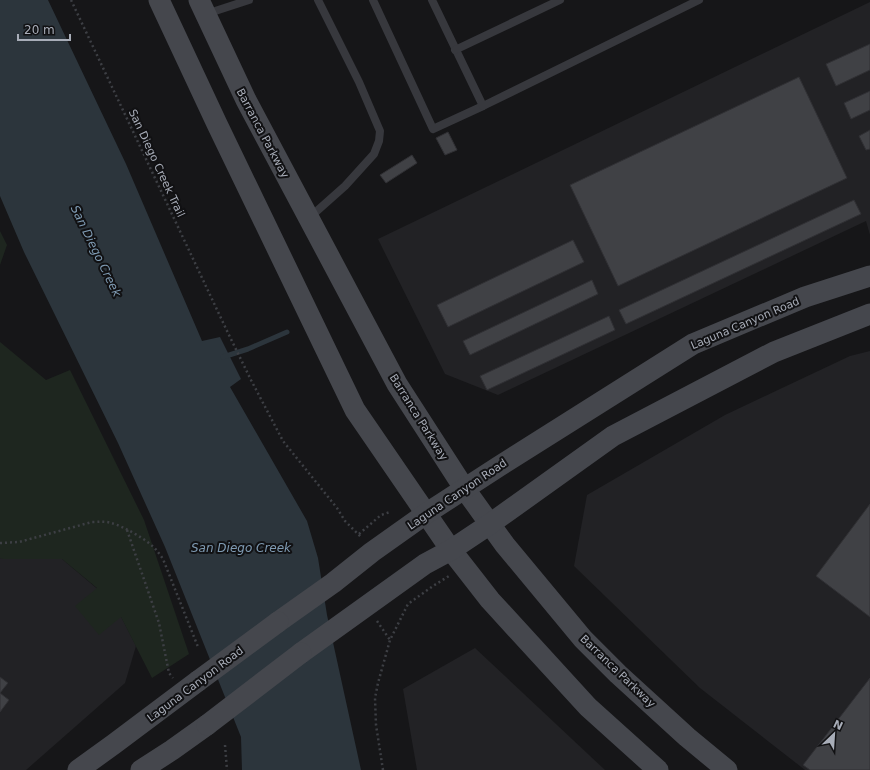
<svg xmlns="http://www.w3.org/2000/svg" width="870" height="770" font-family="'DejaVu Sans',sans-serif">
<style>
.built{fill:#222225}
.green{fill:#1e261f}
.water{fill:#2c353c}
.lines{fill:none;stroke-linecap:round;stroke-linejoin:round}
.stream{stroke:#2c353c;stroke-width:5}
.building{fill:#404145;stroke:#303034}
.path{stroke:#3d3f44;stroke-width:2.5;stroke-dasharray:2 3;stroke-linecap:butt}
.service{stroke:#37383d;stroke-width:8}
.secondary{stroke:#45474d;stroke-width:21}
.secondary-bridge{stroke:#45474d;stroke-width:21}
.labels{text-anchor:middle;stroke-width:4;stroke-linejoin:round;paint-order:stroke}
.street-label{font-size:11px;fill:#a8adb8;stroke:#111113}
.water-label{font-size:12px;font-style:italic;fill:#7f9bb3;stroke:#111113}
</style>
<rect width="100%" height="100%" fill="#161618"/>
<g class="built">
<polygon points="870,2 870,235 866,221 498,395 445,374 378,239"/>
<polygon points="870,351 870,770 805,770 700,688 574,566 587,495 725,415 850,356"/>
<polygon points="0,558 62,559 114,603 136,646 125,683 26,770 0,770"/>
<polygon points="475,648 605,770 417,770 403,689"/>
</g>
<g class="green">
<polygon points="0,231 7,245 0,265"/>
<polygon points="0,342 46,380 70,370 144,520 189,654 152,678 121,617 99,635 75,606 97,588 62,559 4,559 0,558"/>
</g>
<polygon class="water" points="0,0 48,0 126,164 202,341 220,337 241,379 230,387 307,521 318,558 327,615 361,770 242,770 241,737 165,547 118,443 24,252 0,196"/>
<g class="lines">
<polyline class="stream" points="223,357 248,349 287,332"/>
</g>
<g class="building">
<polygon points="870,44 870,70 836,86 826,64"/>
<polygon points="799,77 847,178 618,286 570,185"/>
<polygon points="870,91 870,110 851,119 844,103"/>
<polygon points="870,130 870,149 866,150 859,136"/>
<polygon points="448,132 457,150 445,155 436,138"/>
<polygon points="412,155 417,163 386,183 380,175"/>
<polygon points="854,200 861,214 626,324 619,310"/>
<polygon points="573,240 584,262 448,327 437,305"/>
<polygon points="592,280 598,294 470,355 463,341"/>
<polygon points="609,316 615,330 487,390 480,376"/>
<polygon points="870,504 870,617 816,576"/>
<polygon points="0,677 8,683 0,693 9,700 0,712"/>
<polygon points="870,678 870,770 810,770 803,765"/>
</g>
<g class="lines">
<g class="path">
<polyline points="71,0 228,333 251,380 283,441 337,508 345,521 361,537"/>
<polyline points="127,530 159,623 169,673 173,678"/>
<polyline points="359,534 381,515 390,512"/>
<path d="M0,543L19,542L92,522C99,522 105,521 111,523C123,526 150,541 157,551C159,553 161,556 163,559L198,647"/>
<polyline points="377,621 390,640"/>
<polyline points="225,745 227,770"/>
<polyline points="383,770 376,725 375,698 378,683 390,640 408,604 433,586 449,576"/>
</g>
<g class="service">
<polyline points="373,0 433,129 483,106"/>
<polyline points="432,0 483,106 699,0"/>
<polyline points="206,14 249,0"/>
<polyline points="455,50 560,0"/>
<polyline points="309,218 345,186 374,154 379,141 380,131 359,82 318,0"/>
</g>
<g class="secondary">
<polyline points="159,0 217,124 355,410 451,550 490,600 588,707 658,770"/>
<polyline points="199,0 246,100 397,384 464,488 505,545 583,639 618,674 687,737 727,770"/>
<polyline points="278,622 333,583 372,552 427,513 498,467 693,344 805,297 870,276"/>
<polyline points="301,653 425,564 451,550 490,524 613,436 774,352 870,314"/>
<polyline points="78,770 114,744 198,681"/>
<polyline points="141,770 172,750 207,725"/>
</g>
<g class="secondary-bridge">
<polyline points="198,681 278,622"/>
<polyline points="207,725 301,653"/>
</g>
</g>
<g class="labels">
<g class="street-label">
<text transform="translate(263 133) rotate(62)" y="4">Barranca Parkway</text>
<text transform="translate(157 163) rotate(65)" y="4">San Diego Creek Trail</text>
<text transform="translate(745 323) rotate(-23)" y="4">Laguna Canyon Road</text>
<text transform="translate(419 417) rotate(58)" y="4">Barranca Parkway</text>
<text transform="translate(457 494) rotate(-34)" y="4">Laguna Canyon Road</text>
<text transform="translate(618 671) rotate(44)" y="4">Barranca Parkway</text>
<text transform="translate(195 684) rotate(-37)" y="4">Laguna Canyon Road</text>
</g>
<g class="water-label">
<text transform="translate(96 251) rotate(64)" y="4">San Diego Creek</text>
<text x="241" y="552">San Diego Creek</text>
</g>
</g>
<g transform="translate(834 734) rotate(25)" stroke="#111113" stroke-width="3" paint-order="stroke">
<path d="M0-3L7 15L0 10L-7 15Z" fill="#a8adb8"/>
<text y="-6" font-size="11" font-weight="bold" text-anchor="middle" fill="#a8adb8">N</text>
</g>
<path d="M18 34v6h52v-6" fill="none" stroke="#a8adb8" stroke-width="2"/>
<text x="24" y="34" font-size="12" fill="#a8adb8" stroke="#111113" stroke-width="3" paint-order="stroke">20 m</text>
</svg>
